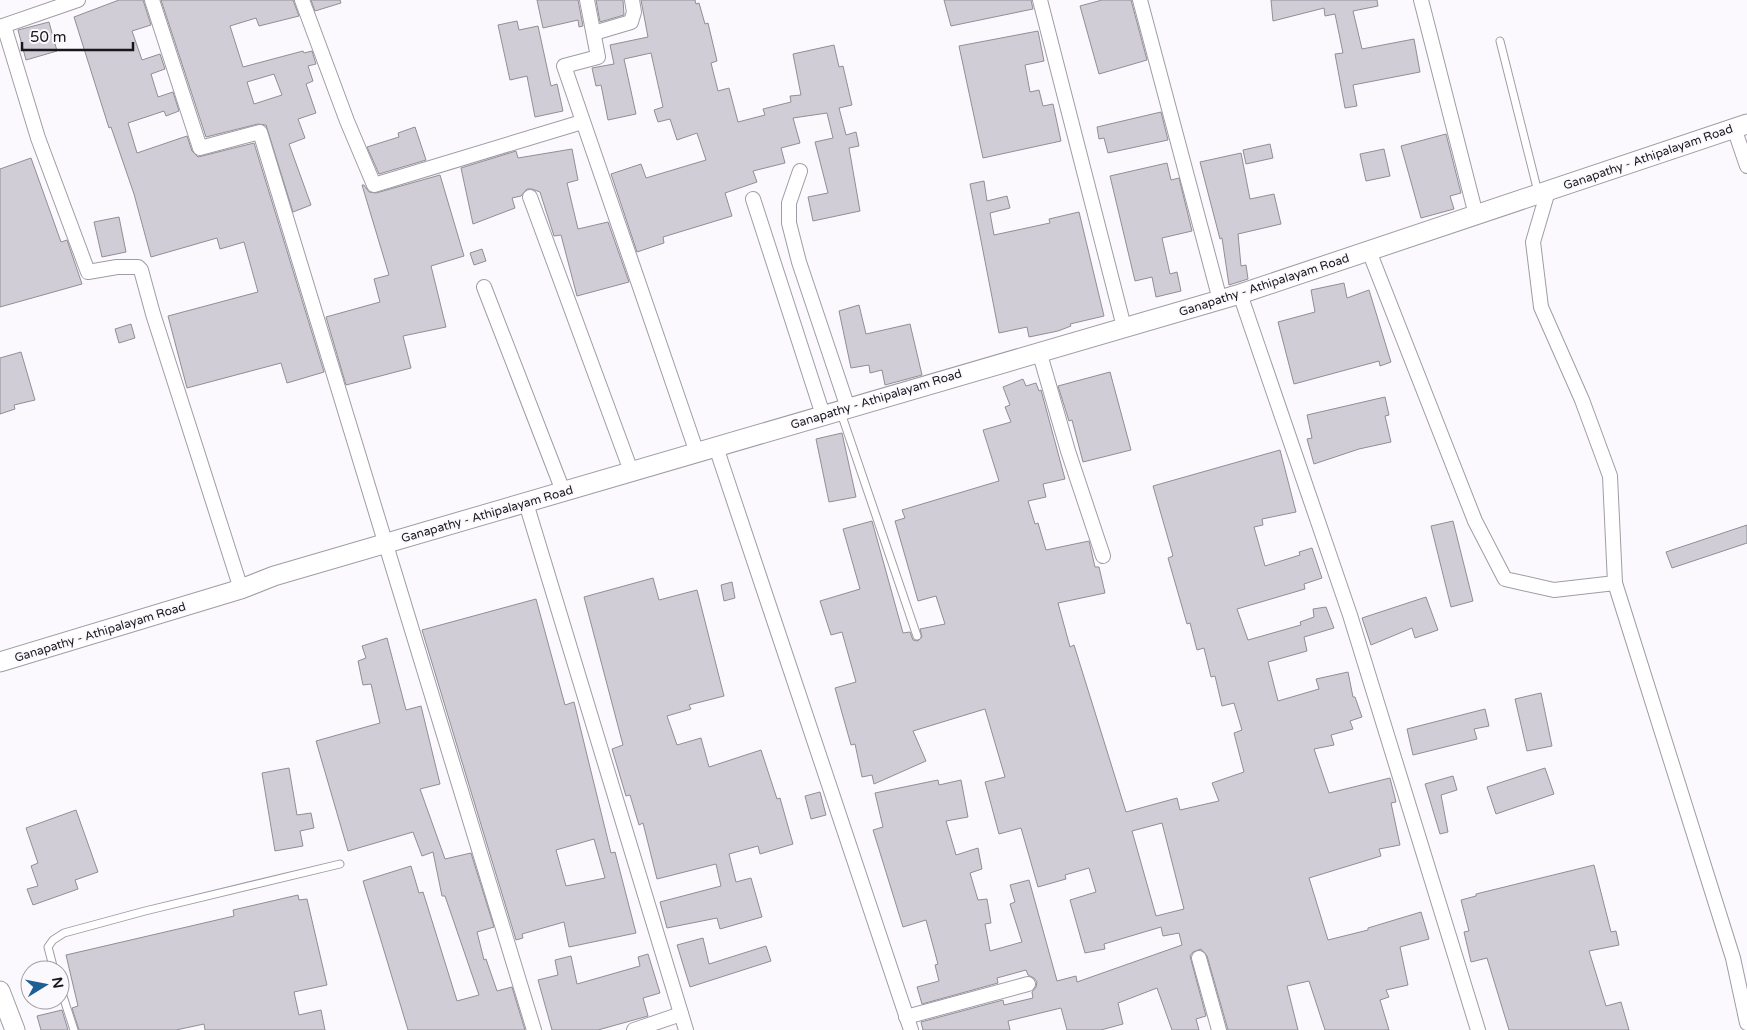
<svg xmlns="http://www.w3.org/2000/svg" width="1747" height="1030" font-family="'Varela Round',sans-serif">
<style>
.building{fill:#d0cdd6;stroke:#918e96;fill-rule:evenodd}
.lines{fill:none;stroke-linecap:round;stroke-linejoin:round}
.lane-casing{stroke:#a09ca5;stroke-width:9}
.street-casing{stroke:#a09ca5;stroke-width:16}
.secondary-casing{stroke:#a09ca5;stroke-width:21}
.lane{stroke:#fff;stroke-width:7}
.street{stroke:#fff;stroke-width:14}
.secondary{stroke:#fff;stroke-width:19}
.labels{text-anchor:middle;stroke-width:4;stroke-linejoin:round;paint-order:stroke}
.street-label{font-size:12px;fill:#19171b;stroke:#fbf9fe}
</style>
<rect width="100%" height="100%" fill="#fbf9fe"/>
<g class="building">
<polygon points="119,0 143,0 151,25 132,31 142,60 160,54 165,69 151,74 158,97 173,92 179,111 166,116 164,111 128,123 137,153 187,136 192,151 198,157 254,143 324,372 287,383 281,363 187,388 168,316 258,292 244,242 220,249 217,238 151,257 134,194 111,127 109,128 74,17"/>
<path d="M161,0H293L299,16L259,26L256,18L230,26L243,67L303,51L304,53L312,51L316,64L308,66L313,81L306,84L316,113L298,119L305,138L289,144L311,205L293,212L266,125L258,124L206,137ZM274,74L282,95L254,104L247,82Z"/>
<polygon points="311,0 340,0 341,3 315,11"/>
<polygon points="537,0 578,0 583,26 579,27 578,20 543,28"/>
<polygon points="596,0 623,0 624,15 600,22"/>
<polygon points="641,0 695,0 696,4 699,3 705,24 708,23 717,61 711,63 718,91 729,88 738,122 765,115 763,109 791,102 790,96 801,95 793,54 834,45 839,67 843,66 852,105 839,108 846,135 856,132 859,146 849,148 860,211 813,221 808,197 828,193 815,142 833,138 827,113 793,118 800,143 781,148 785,163 753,171 757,182 725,193 732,216 663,237 664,243 637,252 611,174 641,164 646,178 706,160 697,133 677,140 670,119 658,122 654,110 663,107 651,53 624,59 636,114 608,120 601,85 596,86 592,68 614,64 610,45 648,37"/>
<polygon points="944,0 1031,0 1033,9 951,26"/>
<polygon points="1102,0 1131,0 1147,60 1099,74 1080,6"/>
<polygon points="1271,0 1377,0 1378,6 1353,11 1362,49 1414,39 1420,72 1353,85 1357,106 1345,108 1335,54 1343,53 1335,14 1325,16 1324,8 1273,21"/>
<polygon points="517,21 519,30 538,26 551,86 557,84 563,111 535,117 527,76 510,80 498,25"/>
<polygon points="49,22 57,51 26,60 18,30"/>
<polygon points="1038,31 1044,61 1025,65 1030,92 1039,90 1043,106 1053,104 1061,141 983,158 959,46"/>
<polygon points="1161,112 1168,140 1108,153 1104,138 1099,139 1097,127"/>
<polygon points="415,127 426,160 379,174 367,147 399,137 398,133"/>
<polygon points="1446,134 1461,193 1450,196 1454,209 1421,218 1401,146"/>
<polygon points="1270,144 1273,158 1246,164 1243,150"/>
<polygon points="572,149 578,180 567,183 578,229 608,222 629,282 577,296 561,235 554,236 540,192 532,189 527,189 521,196 512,198 515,208 473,224 461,168 516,151 518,158"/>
<polygon points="1384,149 1390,176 1366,181 1360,154"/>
<polygon points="1241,153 1250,199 1274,194 1281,224 1238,234 1241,266 1246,265 1248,279 1229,285 1222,238 1220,239 1200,162"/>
<polygon points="31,158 61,242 67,240 82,284 0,307 0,169"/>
<polygon points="1167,163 1171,180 1179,178 1192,231 1162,238 1170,274 1177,272 1181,291 1156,297 1152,277 1135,281 1110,176"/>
<polygon points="440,175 464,256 431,266 446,327 403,336 411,368 346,385 326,317 380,302 374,279 389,275 362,185 364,185 369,192 376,193"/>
<polygon points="984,181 987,201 1007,196 1010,208 990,213 994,235 1050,223 1049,219 1079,212 1104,316 1070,324 1071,326 1058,331 1029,337 1027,327 999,333 970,184"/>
<polygon points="119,217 126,252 102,257 94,222"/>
<polygon points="482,249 486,261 474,265 470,253"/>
<polygon points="1344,283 1347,298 1369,290 1391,362 1380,366 1379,361 1294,384 1278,322 1315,312 1311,290"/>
<polygon points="859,305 866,334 910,324 922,375 885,385 882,370 870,373 869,365 851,368 839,311"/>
<polygon points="131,324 135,338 119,343 115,329"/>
<polygon points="21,352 35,400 14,405 15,409 0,414 0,358"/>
<polygon points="1110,372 1131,450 1083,462 1072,420 1069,421 1058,386"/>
<path d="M1023,379L1026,386L1036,383L1039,391L1041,390L1065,479L1043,484L1046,497L1028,501L1035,524L1038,523L1046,550L1089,541L1095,567H1099L1105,593L1058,603L1070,647L1074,645L1126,812L1177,798L1180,810L1219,801L1212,783L1244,772L1234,733L1242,730L1234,703L1222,706L1215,676L1211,677L1204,648L1197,650L1190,623L1187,624L1168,558L1173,556L1153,486L1280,450L1296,512L1262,519L1263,525L1254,527L1265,566L1300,555L1299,552L1312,548L1322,578L1304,584L1305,589L1237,609L1248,640L1301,625L1300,622L1314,617L1313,609L1326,607L1334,628L1304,637L1307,651L1268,662L1278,701L1319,689L1316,679L1348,672L1353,697H1355L1362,717L1350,721L1353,729L1331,735L1334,745L1314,749L1329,793L1390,778L1396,802L1391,803L1400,845L1379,849L1381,856L1309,878L1328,940L1368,930V928L1421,912L1429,939L1400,947L1408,985L1386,990L1389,997L1380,1000L1389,1030H1325L1309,981L1287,986L1298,1030H1228L1207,956L1201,949L1193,952L1190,956L1206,1016L1196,1019L1199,1030H1172L1157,988L1118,1003L1123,1024L1101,1030H1067L1061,1008L1008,1021L1010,1030H923L921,1022L1003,1000L1004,1005L1033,998L1032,992L1036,987L1037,982L1034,978L1028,975L1026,970L997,978L998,983L922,1004L917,987L939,981L935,965L938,964L926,920L903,927L873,830L883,827L875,793L938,780L939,785L961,780L968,817L946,821L956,855L978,848L982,869L970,873L978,900L987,899L991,923L985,924L990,951L1022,942L1010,904L1015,902L1010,885L1029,880L1057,981L1076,976L1077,982L1182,945L1179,933L1163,936L1161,927L1104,944L1105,949L1085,953L1070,900L1096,892L1089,868L1065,875L1066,879L1038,887L1021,828L999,834L985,782L1005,777L985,709L913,731L926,761L874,784L872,775L862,777L855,744L851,745L835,688L856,682L842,632L831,635L820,601L860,589L843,529L872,521L903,633L910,632L913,640L918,641L922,637L920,629L945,624L936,596L918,601L895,521L905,518L902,510L999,481L983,430L1011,422L1005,407L1010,405L1003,387ZM1162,823L1184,909L1156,916L1132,831Z"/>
<polygon points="1385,397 1389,415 1385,416 1391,442 1359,449 1314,464 1307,439 1312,438 1307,415"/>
<polygon points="842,433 856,497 829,502 816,439"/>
<polygon points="1453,521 1473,601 1451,607 1431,526"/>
<polygon points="1747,525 1747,543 1672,568 1666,552"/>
<polygon points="653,578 659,600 697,590 724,696 689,705 691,709 667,716 677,745 701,738 709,767 761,750 777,799 780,798 793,844 760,854 758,846 729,854 736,882 751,878 762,917 720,929 717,918 667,928 660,902 721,886 716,864 657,879 643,823 639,825 630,795 626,796 612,749 623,745 584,597"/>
<polygon points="732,582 735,598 724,601 721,585"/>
<polygon points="1426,597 1438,630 1415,638 1412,628 1371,645 1362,618"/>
<path d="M536,599L565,705L574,702L611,853L615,852L636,933L569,947L564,922L522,934L523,938L516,940L422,630ZM594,839L605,878L566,886L556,850Z"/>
<polygon points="387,638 406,710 421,706 440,784 420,789 445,859 471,853 494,927 477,932 484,960 486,959 497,991 512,987 525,1030 408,1030 363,881 411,866 419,893 423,892 457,1001 479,995 445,896 442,896 433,852 422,856 413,832 348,851 316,741 380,723 371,684 363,685 358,661 366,658 362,646"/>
<polygon points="1541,693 1552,746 1527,751 1515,699"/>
<polygon points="1485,709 1489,726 1474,729 1477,739 1413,755 1407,729"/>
<polygon points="289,768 297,815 311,813 314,828 300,831 303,846 275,851 262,773"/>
<polygon points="1545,768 1554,794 1496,814 1487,787"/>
<polygon points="1453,776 1457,790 1441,795 1448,832 1440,834 1425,784"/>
<polygon points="820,792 826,815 811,819 805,796"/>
<polygon points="76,810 98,872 75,880 78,889 33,905 27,889 38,886 31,866 38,863 26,828"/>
<polygon points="1594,865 1611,932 1616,931 1619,945 1589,951 1606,1006 1621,1002 1629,1030 1509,1030 1487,958 1471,962 1464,932 1469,931 1461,900 1476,896 1476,894"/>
<polygon points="298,895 299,900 307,899 327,985 294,992 299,1015 321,1010 325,1030 205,1030 204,1024 176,1030 79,1030 72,1008 78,1006 66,955 234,916 233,910"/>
<polygon points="703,938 709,964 766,946 771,961 690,987 677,945"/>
<polygon points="648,954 660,993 643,998 648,1016 598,1030 552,1030 538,980 558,975 555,960 571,956 577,984 640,966 638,957"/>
<polygon points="62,1010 68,1030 41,1030 37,1016"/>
</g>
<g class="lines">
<g class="lane-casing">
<g id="lane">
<polyline points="1500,41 1538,192"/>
<polyline points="841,413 917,636"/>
<polyline points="54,970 48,947 53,940 64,933 145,911 340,864"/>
<polyline points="60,987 74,1030"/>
</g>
</g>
<g class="street-casing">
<g id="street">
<polyline points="152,0 200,148 260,132 534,1030"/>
<polyline points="302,0 347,121 374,185 582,122"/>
<polyline points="587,0 598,57 564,66 697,453"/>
<polyline points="1040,0 1124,327"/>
<polyline points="1140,0 1220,300"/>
<polyline points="1421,0 1476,215"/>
<polyline points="4,26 38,138 88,272 117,267 138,267 141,270 153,314 241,589"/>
<polyline points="0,27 78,0"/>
<polyline points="594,33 631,22 634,12 632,0"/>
<polyline points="1734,128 1747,166"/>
<polyline points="800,171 789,203 789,223 799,262 848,408"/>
<polyline points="1548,191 1533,242 1541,307 1582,400 1610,476 1615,583"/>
<polyline points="530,197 631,471"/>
<polyline points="753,199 823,415"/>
<polyline points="1369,251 1475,521 1505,579 1554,590 1615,583 1733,958 1747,1023"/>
<polyline points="484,287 563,491"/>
<polyline points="1240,294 1350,615 1478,1030"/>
<polyline points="1039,351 1068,451 1103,556"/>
<polyline points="716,447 911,1030"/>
<polyline points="526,503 686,1030"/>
<polyline points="1199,958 1219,1030"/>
<polyline points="906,1017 1028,984"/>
<polyline points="634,1030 681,1014"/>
</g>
</g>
<g class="secondary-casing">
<g id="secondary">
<polyline points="0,662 241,589 274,576 1240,294 1747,124"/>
<polyline points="0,991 15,1030"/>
</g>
</g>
<use href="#lane" class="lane"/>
<use href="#street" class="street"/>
<use href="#secondary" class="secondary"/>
</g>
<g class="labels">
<g class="street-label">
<text transform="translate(1648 157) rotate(-19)" y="4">Ganapathy - Athipalayam Road</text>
<text transform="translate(1264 285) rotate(-18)" y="4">Ganapathy - Athipalayam Road</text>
<text transform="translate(876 399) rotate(-17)" y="4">Ganapathy - Athipalayam Road</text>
<text transform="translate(487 514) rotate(-16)" y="4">Ganapathy - Athipalayam Road</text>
<text transform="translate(100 632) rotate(-17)" y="4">Ganapathy - Athipalayam Road</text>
</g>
</g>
<g transform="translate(45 985) rotate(80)"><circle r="24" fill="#fbf9fe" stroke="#a19fa3"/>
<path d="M0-4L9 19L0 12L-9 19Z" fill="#1e5e94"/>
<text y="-8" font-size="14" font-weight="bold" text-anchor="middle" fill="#19171b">N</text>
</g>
<path d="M22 42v8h111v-8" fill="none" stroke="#19171b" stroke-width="2.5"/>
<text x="30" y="42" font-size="15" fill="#19171b" stroke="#fbf9fe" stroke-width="4" paint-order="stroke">50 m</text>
</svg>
